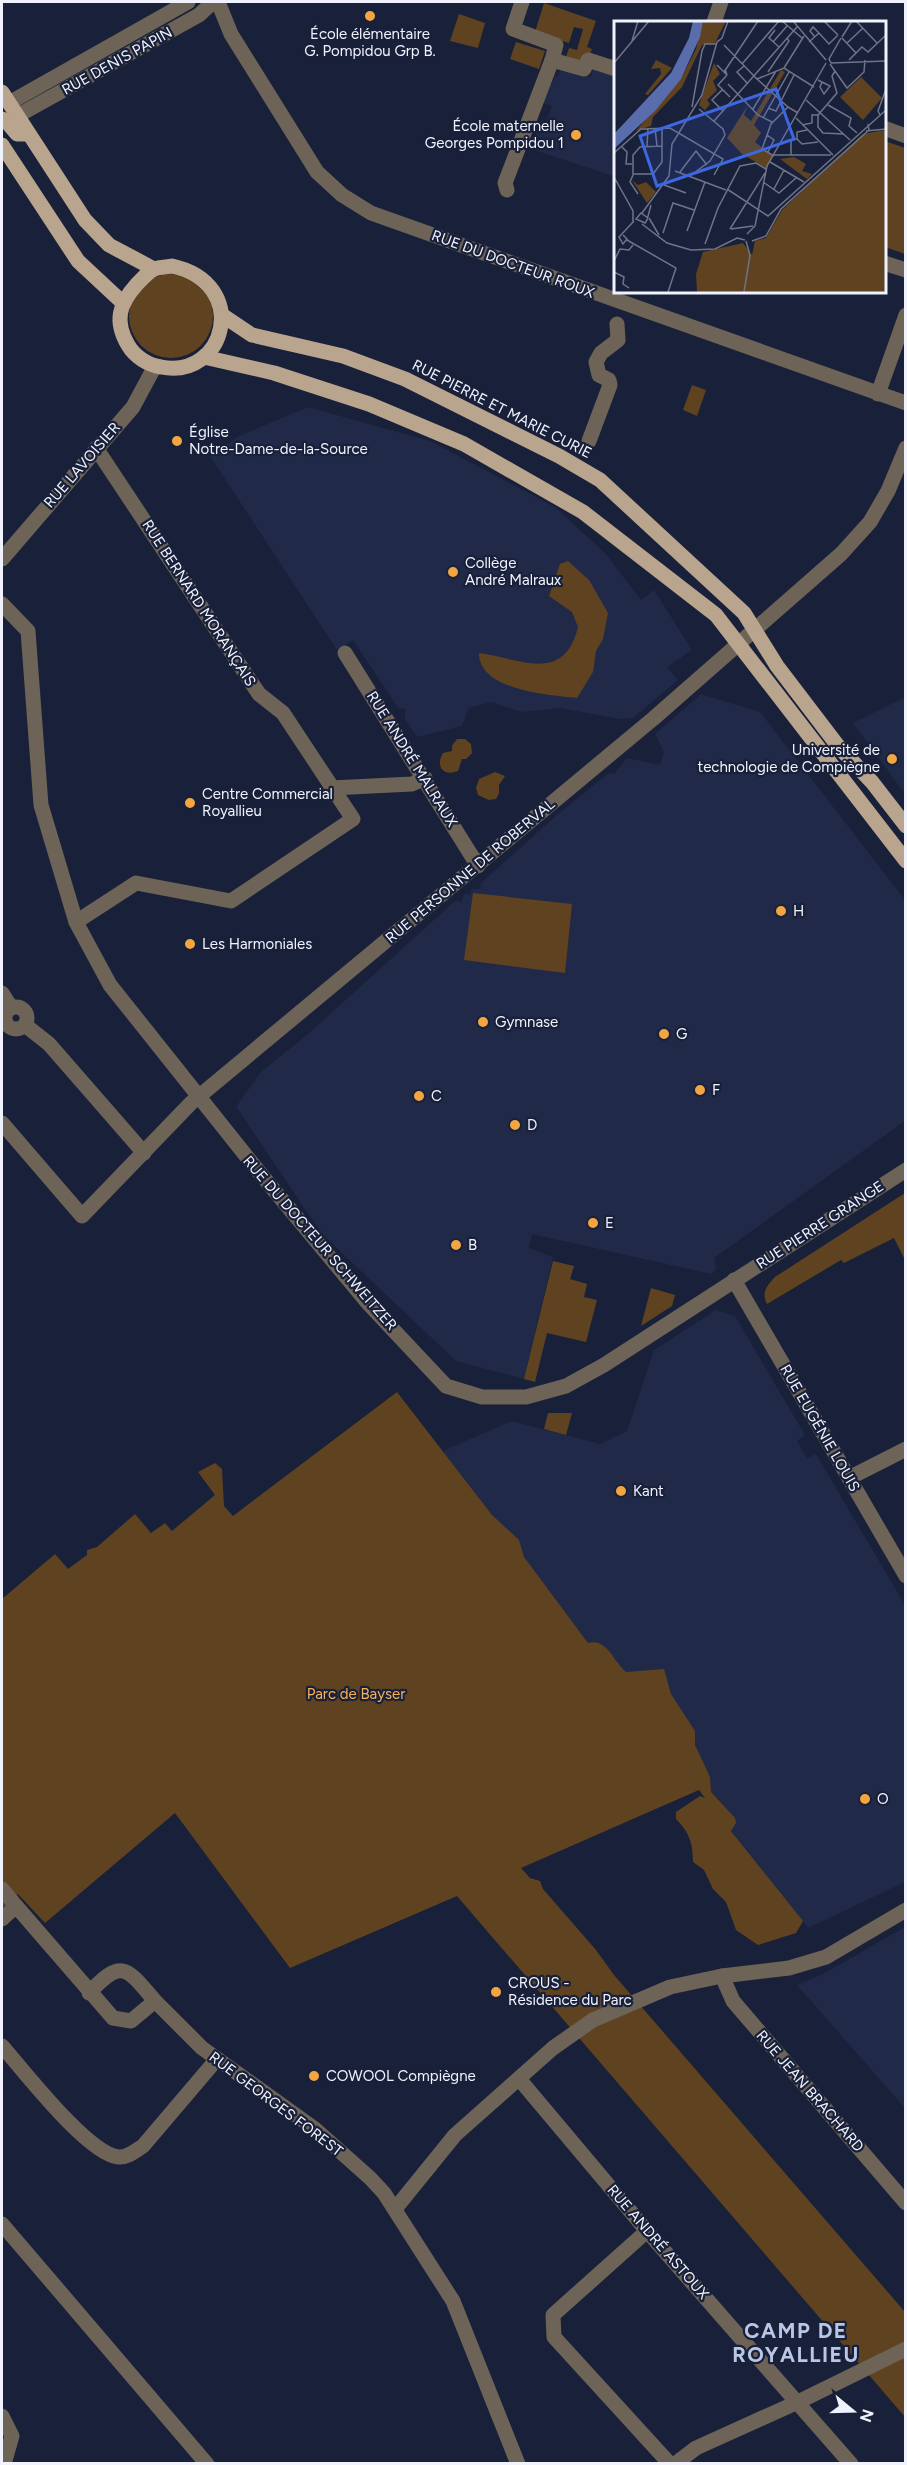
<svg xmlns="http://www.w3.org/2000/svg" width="907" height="2465" font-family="Figtree,sans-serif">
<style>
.built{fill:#202948}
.green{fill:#5f4320}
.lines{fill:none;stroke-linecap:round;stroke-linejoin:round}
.minor{stroke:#6d6357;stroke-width:15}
.major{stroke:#b9a48d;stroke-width:15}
.poi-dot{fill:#f2a541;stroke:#192039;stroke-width:2}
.labels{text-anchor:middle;stroke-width:4.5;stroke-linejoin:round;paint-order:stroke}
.poi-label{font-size:15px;fill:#f0f3fe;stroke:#192039;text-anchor:start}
.street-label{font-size:15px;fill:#f0f3fe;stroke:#192039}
.park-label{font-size:15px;fill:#f7b159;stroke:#192039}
.district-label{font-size:21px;font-weight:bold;letter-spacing:1.5px;fill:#bac6e7;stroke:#192039}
.inset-road{fill:none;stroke:#6f7488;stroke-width:1.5}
.view{fill:#3d67de;fill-opacity:0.15;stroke:#3d67de;stroke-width:3}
.inset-edge{fill:none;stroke:#f0f3fe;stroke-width:3}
</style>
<rect width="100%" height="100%" fill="#192039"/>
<g class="built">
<polygon points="561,68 591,77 593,69 616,77 616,177 531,149 541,120 546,121 552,106 538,101 548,83 552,84 555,76 558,77"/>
<polygon points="308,407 430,441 555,507 606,554 641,600 654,590 692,650 667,667 678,680 633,718 620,719 560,708 522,712 491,702 469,708 462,726 417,737 405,719 405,709 398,708 353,640 337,650 210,456 239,436"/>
<polygon points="701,694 760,712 905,900 905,1121 714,1258 716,1269 711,1274 532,1234 529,1248 553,1257 524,1379 456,1361 322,1234 237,1108 238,1104 261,1072 308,1034 455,901 462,902 464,894 470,895 472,889 480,889 481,883 558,814 609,773 614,774 627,758 660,765 664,752 655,734"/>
<polygon points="905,697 905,794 853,723"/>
<polygon points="716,1310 735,1316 805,1435 797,1441 807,1458 816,1454 905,1605 905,1882 808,1928 699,1790 443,1451 511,1421 600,1444 627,1431 654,1350"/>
<polygon points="905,1927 905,2108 797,1985 823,1974"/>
</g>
<g class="green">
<polygon points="544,3 596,21 587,47 592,49 590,54 584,53 581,62 566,57 569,48 577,50 583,29 574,27 569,43 535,32"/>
<polygon points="459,14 485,23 478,48 450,41"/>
<polygon points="516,42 545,51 539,69 510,59"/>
<polygon points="885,141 905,148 905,254 885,247"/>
<circle cx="171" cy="316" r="42"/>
<polygon points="692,385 706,390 697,416 683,410"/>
<path d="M568,561L589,580L608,613L603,639L596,651L593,672L577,698C550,695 479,691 479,653C519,658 564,685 578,627L572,612L549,596L560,564Z"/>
<path d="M457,739H465L471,744L472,753L466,759H462L458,771C443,777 435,766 443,753L452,751V746Z"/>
<polygon points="495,772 505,776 499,785 499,793 496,799 489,800 478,795 476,788 479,779"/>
<polygon points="473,893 572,904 565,973 464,960"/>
<path d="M905,1193V1260L894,1238L844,1263L841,1260L767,1304C761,1292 767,1286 775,1277Z"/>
<polygon points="553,1261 574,1266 570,1279 587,1284 584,1297 597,1300 586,1342 547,1333 535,1382 524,1379"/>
<polygon points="651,1288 675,1295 672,1306 641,1326"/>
<path d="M397,1392L492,1515L519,1540L524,1557L588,1643C607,1638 613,1661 626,1672L664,1669L671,1694L695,1731V1745L710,1777L711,1792L735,1818L736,1823L731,1831L803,1921L796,1933L758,1945L736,1930L726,1902L713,1889L704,1870L693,1862C693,1843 689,1832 676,1819V1812L700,1796L705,1798L699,1790L521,1868L530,1878L540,1881L543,1889L596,1950L614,1975L905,2312V2417L457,1896L290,1968L175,1813L45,1923L18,1894L2,1908V1599L55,1554L68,1569L87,1555V1550L97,1547L135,1514L151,1533L165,1523L172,1531L215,1495L198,1472L215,1463L222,1469L224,1506L233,1516Z"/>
<polygon points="548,1413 572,1413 566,1435 544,1429"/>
</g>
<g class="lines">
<g class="minor">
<polyline points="218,2 231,34 317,172 342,195 371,213 906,403"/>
<polyline points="522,2 513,29 556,45 552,60 584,69 588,60 616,69"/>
<polyline points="714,22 721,2"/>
<polyline points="9,103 188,2"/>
<polyline points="17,116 199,15 213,2"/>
<polyline points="884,128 906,136"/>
<polyline points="507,190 505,183 552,60"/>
<polyline points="884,263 906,270"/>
<polyline points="878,394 906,315"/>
<polyline points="589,441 610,385 609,380 599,375 596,362 601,353 618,340 617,324"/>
<polyline points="2,559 133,407 155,366"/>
<polyline points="2,604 28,631 41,805 76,922 110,985 259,1172 367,1302 446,1386 482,1397 526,1397 566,1386 604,1365 906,1170"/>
<polyline points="345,653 478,866"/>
<polyline points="331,788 412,784 425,778"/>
<polyline points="76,922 136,883 231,901 353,819 283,713 259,694 96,448"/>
<polyline points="2,993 11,1007"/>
<circle cx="16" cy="1018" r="11"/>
<polyline points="25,1025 49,1044 144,1153"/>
<polyline points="2,1123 82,1216 191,1103 654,718 841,554 870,522 888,491 906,448"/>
<polyline points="734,1280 906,1576"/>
<polyline points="849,1478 906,1449"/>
<polyline points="2,1889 16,1906"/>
<polyline points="2,1919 16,1906 113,2018 131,2021 155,2001 202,2048 315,2129 370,2178 384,2193 453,2301 518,2464"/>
<polyline points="722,1976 733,2001 906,2203"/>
<path d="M89,1993C122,1958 126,1967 155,2001"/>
<path d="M2,2046C24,2071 87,2153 118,2157C127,2158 135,2151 143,2146L217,2059"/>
<polyline points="520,2080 647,2231 851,2464"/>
<polyline points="395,2209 455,2135 553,2048 593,2020 670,1987 722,1976 789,1968 826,1957 906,1910"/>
<polyline points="2,2224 207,2464"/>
<polyline points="647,2231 553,2315 554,2337 670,2464"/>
<polyline points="2,2416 12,2436 4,2464"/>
<polyline points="675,2464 696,2448 798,2402 906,2349"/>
</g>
<g class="major">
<polyline points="2,92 85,220 109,245 154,269"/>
<polyline points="2,119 6,121 17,134 28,134"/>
<polyline points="2,145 78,261 122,302"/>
<path d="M172,266C251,283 226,380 161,367C148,365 135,357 128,345C114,321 119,304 137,284C142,279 148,272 154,269C160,267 167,267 172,266Z"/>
<polyline points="222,315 252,335 343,356 405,379 559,456 600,480 744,613 777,666 838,746 872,782 906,826"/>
<polyline points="204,357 274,373 369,404 464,444 583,512 716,615 906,861"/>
</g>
</g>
<g class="poi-dot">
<circle cx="370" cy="16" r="6"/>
<circle cx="576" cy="135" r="6"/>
<circle cx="177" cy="441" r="6"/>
<circle cx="453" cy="572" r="6"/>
<circle cx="892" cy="759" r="6"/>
<circle cx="190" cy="803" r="6"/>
<circle cx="781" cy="911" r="6"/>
<circle cx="190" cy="944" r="6"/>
<circle cx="483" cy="1022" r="6"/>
<circle cx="664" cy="1034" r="6"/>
<circle cx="700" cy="1090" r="6"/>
<circle cx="419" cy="1096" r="6"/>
<circle cx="515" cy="1125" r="6"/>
<circle cx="593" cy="1223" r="6"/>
<circle cx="456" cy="1245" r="6"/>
<circle cx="621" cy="1491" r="6"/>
<circle cx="865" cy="1799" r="6"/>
<circle cx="496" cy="1992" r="6"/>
<circle cx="314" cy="2076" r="6"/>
</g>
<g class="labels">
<g class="poi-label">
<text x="370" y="39" text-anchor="middle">École élémentaire<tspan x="370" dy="17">G. Pompidou Grp B.</tspan></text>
<text x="564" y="131" text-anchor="end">École maternelle<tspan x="564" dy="17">Georges Pompidou 1</tspan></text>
<text x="189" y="437">Église<tspan x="189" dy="17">Notre-Dame-de-la-Source</tspan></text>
<text x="465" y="568">Collège<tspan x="465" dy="17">André Malraux</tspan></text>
<text x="880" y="755" text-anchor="end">Université de<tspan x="880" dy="17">technologie de Compiègne</tspan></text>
<text x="202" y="799">Centre Commercial<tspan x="202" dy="17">Royallieu</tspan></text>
<text x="793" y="916">H</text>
<text x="202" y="949">Les Harmoniales</text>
<text x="495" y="1027">Gymnase</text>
<text x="676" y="1039">G</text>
<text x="712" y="1095">F</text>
<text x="431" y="1101">C</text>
<text x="527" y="1130">D</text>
<text x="605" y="1228">E</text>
<text x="468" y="1250">B</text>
<text x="633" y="1496">Kant</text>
<text x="877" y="1804">O</text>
<text x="508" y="1988">CROUS -<tspan x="508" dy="17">Résidence du Parc</tspan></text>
<text x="326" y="2081">COWOOL Compiègne</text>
</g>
<g class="street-label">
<text transform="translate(117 61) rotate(-29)" y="5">RUE DENIS PAPIN</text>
<text transform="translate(513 264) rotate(20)" y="5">RUE DU DOCTEUR ROUX</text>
<text transform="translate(502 409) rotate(27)" y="5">RUE PIERRE ET MARIE CURIE</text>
<text transform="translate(82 465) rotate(-49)" y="5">RUE LAVOISIER</text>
<text transform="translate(199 603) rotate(57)" y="5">RUE BERNARD MORANÇAIS</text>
<text transform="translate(412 759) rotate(58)" y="5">RUE ANDRÉ MALRAUX</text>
<text transform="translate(470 871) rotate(-40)" y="5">RUE PERSONNE DE ROBERVAL</text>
<text transform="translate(820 1225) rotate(-33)" y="5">RUE PIERRE GRANGE</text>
<text transform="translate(320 1243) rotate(49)" y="5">RUE DU DOCTEUR SCHWEITZER</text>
<text transform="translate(820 1428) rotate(60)" y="5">RUE EUGÉNIE LOUIS</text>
<text transform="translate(810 2091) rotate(49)" y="5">RUE JEAN BRACHARD</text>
<text transform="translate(276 2104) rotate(37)" y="5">RUE GEORGES FOREST</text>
<text transform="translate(658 2242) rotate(49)" y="5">RUE ANDRÉ ASTOUX</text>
</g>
<g class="park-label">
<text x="356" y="1699">Parc de Bayser</text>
</g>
<g class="district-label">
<text x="796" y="2338">CAMP DE<tspan x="796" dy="24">ROYALLIEU</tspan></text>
</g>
</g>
<g transform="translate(614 21)">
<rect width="272" height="272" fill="#192039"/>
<path d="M89,0H112L101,22L88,24L68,66L39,96L37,105L22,110L69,54L82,28ZM42,39L58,47L34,74L31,73L47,53L46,47L37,48ZM100,42L106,53L99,60L103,69L93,79L96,83L91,89L100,98L85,84ZM167,49L171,51L140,104L147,112L141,121L159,135L152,147L128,133L113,117L134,84L130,94L137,100ZM247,56L268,77L249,99L226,76ZM271,109V271H83L82,253L89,231L129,222L138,234L141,220L152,217L168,189L249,113ZM180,136L192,143L188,150L198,153L193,158L166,138ZM18,159L24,164L32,161L42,171L33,182Z" fill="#5f4320"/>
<path d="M79,0H89L86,16L67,58L41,90L0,128V113L57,52L75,17Z" fill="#596cac"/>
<path class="inset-road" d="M168,0L188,17M179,0L212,39M210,0L224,14M242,0L263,22M161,9L155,17L165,26M201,16L196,10L199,6L205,12M228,16L238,0M228,17L242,32M18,20L24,0M159,21L173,5M195,21L205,12L215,23L224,14M233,22L249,7M110,24L140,55M235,39L248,26L254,31L272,14M0,42L35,0M217,42L272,40M217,42L215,38L227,17M128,43L165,0M216,43L233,67L250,51L251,39M103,44L113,54L111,48M130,45L123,51L133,62M170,47L190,15M221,50L218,55L223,72L204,94V106L209,112L230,113M110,51L144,0M154,51L175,20L173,17M113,54L104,64L116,76M140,55L143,58L170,47L200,66M143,58L174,86M204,59L208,61L206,66L210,73L216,65L208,61M114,63L144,94L158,101M109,68L98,79L109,90M192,79L236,119M214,84L237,97L235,105L243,112M78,86L88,30L91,23H102M154,87L162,90L180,54M139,88L162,50M266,94L264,90L272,68M149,97L175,51M182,97L219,134M100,100L183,6M188,104L198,102V94H204M41,107L43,125M252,110L272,108M153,114L160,119L154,131M183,118L188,123L204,121M33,125L34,107M8,126L13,131L12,143H18M0,132L27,108L56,107L109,138L100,154M160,134H217M177,134V119L183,118V111L193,109M160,135L148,128L157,103L174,86L184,92M156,141L190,161M61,150L112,169M66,151L82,130L93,144M39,153H19V134L26,126L48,125M39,153L48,141V107M19,154L16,161L24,173M76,155L96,140L111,114L109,108L85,88M0,156L19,190V202M149,161L165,172L182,157M50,164L72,172M113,168L154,195L272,89M160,168L170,149M28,192L55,155L58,123L88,74L103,21L108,17L114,0M34,197L27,192L22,198L31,202L33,199L37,184M35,197L45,214M28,203L53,222L77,229L101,228L123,217L131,219M116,208L151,152M117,208L139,205M73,210L91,161M49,212L59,182L80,189M133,213L141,205L153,145L212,42M9,214L13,218L9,223L5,216L20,200M13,219L62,247L54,271M138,220L152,215L167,188L255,109L254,103M91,223L104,187L126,145L142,142L152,148M0,240L6,228L15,229L19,224M0,251L10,256L9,263L15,267M130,271L136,234L132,220"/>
<path class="view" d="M162,68L180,118L43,165L26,115Z"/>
<rect width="272" height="272" class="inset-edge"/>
</g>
<rect width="907" height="2465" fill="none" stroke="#f0f3fe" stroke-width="6"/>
<g transform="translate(853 2411) rotate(109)" stroke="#192039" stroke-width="4.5" paint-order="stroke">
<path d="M0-4.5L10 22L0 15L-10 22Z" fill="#f0f3fe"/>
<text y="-9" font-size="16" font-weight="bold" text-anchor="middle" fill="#f0f3fe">N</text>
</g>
</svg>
